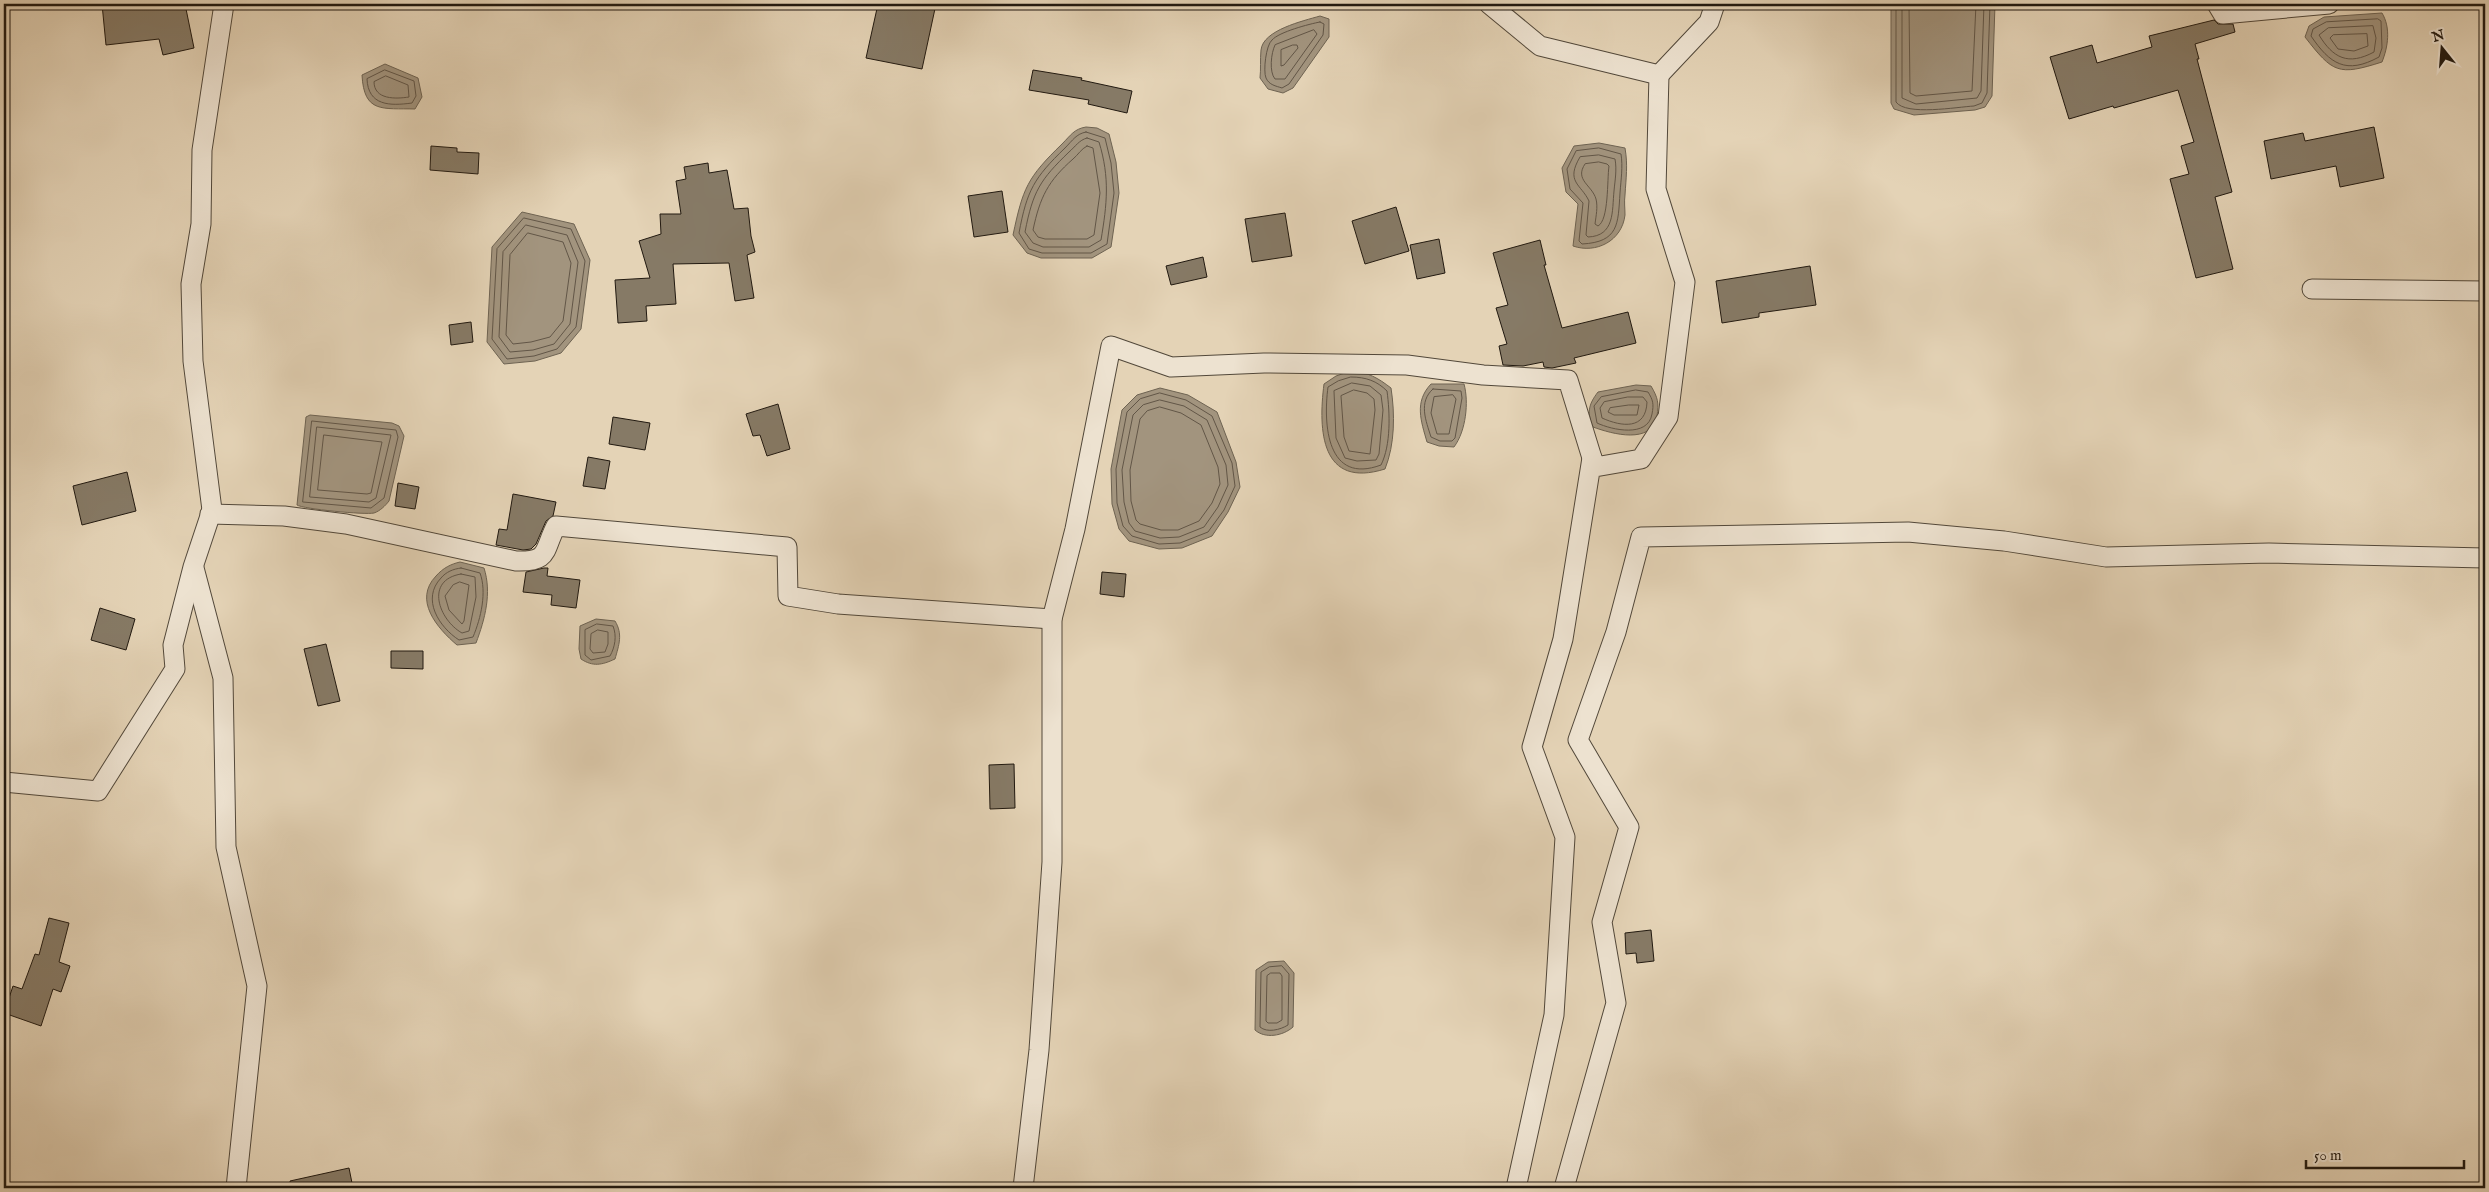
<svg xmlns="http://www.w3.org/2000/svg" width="2489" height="1192" font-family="'IM FELL English',serif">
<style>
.water{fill:#a2947e;stroke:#6e6352}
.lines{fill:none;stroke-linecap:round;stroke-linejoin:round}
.shore{stroke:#625647;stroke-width:1}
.building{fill:#867a66;stroke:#211910}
.minor-casing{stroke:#52483a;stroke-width:21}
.minor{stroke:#ede2d0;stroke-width:19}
</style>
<rect width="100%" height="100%" fill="#e4d3b6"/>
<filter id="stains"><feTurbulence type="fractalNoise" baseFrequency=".004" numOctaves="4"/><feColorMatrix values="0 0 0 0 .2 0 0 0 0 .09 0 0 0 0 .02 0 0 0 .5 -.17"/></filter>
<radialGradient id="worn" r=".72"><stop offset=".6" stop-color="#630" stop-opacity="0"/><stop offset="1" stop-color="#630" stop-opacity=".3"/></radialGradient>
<g class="water">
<polygon points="1891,4 1995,4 1992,96 1985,107 1975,110 1914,115 1894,109 1891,103"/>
<path d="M2382,13C2391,28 2388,47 2382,62C2338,76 2333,73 2305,37L2309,26L2324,17Z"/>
<path d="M1320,16L1329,19V37L1293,88L1283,93L1268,89L1260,78C1261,69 1260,60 1261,50C1263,30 1303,21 1320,16Z"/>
<path d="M385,64L418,78L422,97L415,109C383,108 364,114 362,75Z"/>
<path d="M1086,127L1097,128L1109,134L1116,162L1119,193L1111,247L1092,258H1041L1027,253L1013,235C1023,188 1027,178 1062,144C1071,135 1074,129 1086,127Z"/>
<path d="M1599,143L1625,148C1628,165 1626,178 1625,195C1624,202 1625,208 1625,215C1622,241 1596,254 1573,246L1578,204L1566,192L1562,168L1574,146Z"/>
<polygon points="522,212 574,224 590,260 581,329 561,353 535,361 504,364 487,342 492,247"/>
<path d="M1351,371C1368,372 1378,378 1391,388C1395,414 1395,444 1385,469C1321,489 1318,431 1324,384L1336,376Z"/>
<path d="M1431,384H1464C1469,402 1466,431 1454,447L1439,446L1427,442C1421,421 1414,402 1431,384Z"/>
<path d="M1636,385L1651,386C1658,398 1659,403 1657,416C1652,445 1612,434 1593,427C1587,413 1588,405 1598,392Z"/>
<polygon points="1160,388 1188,395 1217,412 1236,462 1240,487 1228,512 1212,536 1182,548 1159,549 1129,541 1119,529 1112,504 1111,469 1122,410 1137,395"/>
<path d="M310,415L392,423L399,426L404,436L389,501C385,506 380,511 374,513C365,515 303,509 297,505L306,417Z"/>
<path d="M460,562L484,568C492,593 485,619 476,643L457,645C437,628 413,600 436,576C443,568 451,564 460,562Z"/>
<path d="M596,619L615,621C623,634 619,645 615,659C602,665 593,667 581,659L579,649L580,626Z"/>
<path d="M1284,961L1294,973L1293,1027C1283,1036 1265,1039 1255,1030L1256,970L1268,962Z"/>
</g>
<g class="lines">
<g class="shore">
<path d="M1896,4V102C1906,116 1957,107 1974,106L1982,103L1987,93L1990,4"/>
<polyline points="1902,4 1902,98 1916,104 1977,98 1981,91 1984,4"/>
<polyline points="1909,4 1910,93 1916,96 1972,91 1976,4"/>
<path d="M2378,19L2381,21L2382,48L2379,57C2346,75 2330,64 2311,36L2313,29L2326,22Z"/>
<path d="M1320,22L1324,24L1323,35L1289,84L1282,88C1276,86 1269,85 1266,78C1263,71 1266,45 1272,40C1279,32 1309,24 1320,22Z"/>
<path d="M2373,26L2376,38L2374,52C2348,66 2333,58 2319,35L2328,28Z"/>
<path d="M1314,30L1317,34L1285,79H1275C1269,72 1271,53 1275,45Z"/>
<polygon points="2367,34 2368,46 2354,51 2338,49 2330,38 2333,35"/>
<polygon points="1293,45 1297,45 1298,48 1284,65 1281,66 1281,50"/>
<path d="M385,70L414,81L416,96L412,103C390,106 368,106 367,79Z"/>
<path d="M386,76L408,85L409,97C396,99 374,100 374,82Z"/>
<path d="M1086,132L1105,138L1111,163L1114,193L1107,244L1091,253H1042L1029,249L1019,233C1027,190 1034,178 1065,148C1073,140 1076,134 1086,132Z"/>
<path d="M1087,138L1099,142C1110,178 1107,204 1101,240L1089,247H1043L1033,243L1025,232C1033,191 1040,180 1069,152C1075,147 1079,140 1087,138Z"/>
<path d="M1087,146L1093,148L1100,193L1094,235L1087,239H1045L1038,237L1033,230C1040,197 1048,181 1073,159C1078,155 1081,149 1087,146Z"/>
<path d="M1599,148L1621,154C1623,167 1621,179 1620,193C1618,224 1619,242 1582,244L1579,241L1583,203L1570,189L1567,169L1576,151Z"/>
<path d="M1599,155L1615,159C1617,170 1615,180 1614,191C1612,211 1615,236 1588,237L1586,235L1589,201C1581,184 1565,182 1580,157Z"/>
<path d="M1599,162L1607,164L1609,166C1607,180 1609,220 1598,226L1595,224C1596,216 1598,207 1596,199C1592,185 1574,180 1585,164Z"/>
<polygon points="524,218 571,229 585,261 576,327 557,349 534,356 507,359 492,339 497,249"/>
<polygon points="526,225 567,235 578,262 570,324 554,344 533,350 510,352 499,337 503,252"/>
<polygon points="528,233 563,242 571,263 563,321 550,337 531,342 513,344 506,335 510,255"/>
<path d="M1351,377C1366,377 1377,381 1387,391C1390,413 1391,445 1381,465C1327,485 1323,425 1328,387L1338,381Z"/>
<polygon points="1352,383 1370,386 1381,395 1383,410 1379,454 1376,460 1357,461 1345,458 1336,438 1334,391"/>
<path d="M1433,389L1461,391L1462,398L1455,438L1452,441H1440L1431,437C1426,421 1418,402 1433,389Z"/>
<polygon points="1354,390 1367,393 1374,399 1375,410 1370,454 1349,451 1344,437 1341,396"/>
<path d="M1636,390L1648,392C1653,400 1654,404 1652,414C1648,438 1612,430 1597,423L1594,406L1601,397Z"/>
<polygon points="1160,393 1186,400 1212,416 1232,463 1235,486 1224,510 1208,532 1180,543 1159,544 1132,536 1123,526 1117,503 1116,469 1127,412 1140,399"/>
<polygon points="1453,395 1456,399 1449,434 1437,434 1431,413 1434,397"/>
<path d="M1628,397H1643L1647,402C1646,430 1622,427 1602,418L1600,408L1604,402Z"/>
<polygon points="1160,400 1184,406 1207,420 1226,465 1228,485 1218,507 1204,527 1179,537 1160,538 1135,531 1129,523 1124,502 1122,470 1133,415 1143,405"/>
<polygon points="1629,405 1639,405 1637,415 1614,415 1608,412 1610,408"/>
<polygon points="1160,407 1181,413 1201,425 1218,467 1220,484 1212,503 1199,521 1178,530 1161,530 1140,524 1136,520 1131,501 1130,470 1140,419 1147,411"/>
<polygon points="312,421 396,430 398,437 384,498 371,508 303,502"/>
<polygon points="317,427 391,435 376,498 369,502 310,497"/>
<polygon points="324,435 382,442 371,493 367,494 318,490"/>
<path d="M461,568L480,573C487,592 481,618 473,637L459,640C439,627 421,599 441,578C446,572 453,569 461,568Z"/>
<path d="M461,574L475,577L476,597L469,631L462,633C439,620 424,580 461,574Z"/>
<polygon points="460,582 469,585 464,621 462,624 449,610 445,596 453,585"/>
<path d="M597,624L613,626C617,636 615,647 610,656L591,660L585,655V630Z"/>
<polygon points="598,630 608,632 608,644 605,652 593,653 590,649 591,634"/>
<path d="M1282,966L1289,974L1288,1025C1280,1030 1267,1033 1260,1027L1261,972L1269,967Z"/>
<polygon points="1271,973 1280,973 1282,976 1282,1020 1277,1023 1268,1023 1266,1021 1267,976"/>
</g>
</g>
<g class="building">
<polygon points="102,4 185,4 194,48 163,55 159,39 106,45"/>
<polygon points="878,4 936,4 922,69 866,58"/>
<polygon points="2214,20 2218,24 2233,24 2235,32 2195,44 2199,59 2197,59 2232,192 2215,197 2233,269 2196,278 2170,179 2189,174 2181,146 2194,142 2178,90 2114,108 2113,106 2069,119 2050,57 2092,45 2097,63 2152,47 2149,36"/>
<polygon points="1033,70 1082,78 1081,80 1132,91 1127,113 1088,104 1089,100 1029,90"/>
<polygon points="2374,127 2384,178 2340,187 2336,166 2271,179 2264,141 2303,133 2305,141"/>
<polygon points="431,146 457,148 457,152 479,153 478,174 430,170"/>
<polygon points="708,163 709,173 727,170 734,209 748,208 751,236 755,252 747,255 754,298 735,301 729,263 673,264 676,304 646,306 647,321 618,323 615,280 650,278 639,241 661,234 660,214 681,214 676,181 686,179 684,167"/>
<polygon points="1002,191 1008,232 974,237 968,196"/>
<polygon points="1396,207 1409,251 1365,264 1352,221"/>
<polygon points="1285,213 1292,256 1252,262 1245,219"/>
<polygon points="1439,239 1445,273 1417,279 1410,245"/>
<polygon points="1540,240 1546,265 1544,265 1562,328 1628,312 1636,343 1574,358 1576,363 1552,368 1544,367 1543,362 1523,366 1503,365 1499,346 1507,344 1496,308 1508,305 1493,253"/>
<polygon points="1203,257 1207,277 1171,285 1166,266"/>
<polygon points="1810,266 1816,305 1759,313 1759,317 1722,323 1716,281"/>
<polygon points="471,322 473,342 451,345 449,325"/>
<polygon points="778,404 790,449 767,456 760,435 753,436 746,414"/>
<polygon points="613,417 650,423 645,450 609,444"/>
<polygon points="588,457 610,461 605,489 583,486"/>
<polygon points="127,472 136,511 82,525 73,486"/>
<polygon points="398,483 419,487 415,509 395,506"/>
<polygon points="513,494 556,502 553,516 546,521 536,544 531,549 523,550 496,545 499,529 507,530"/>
<polygon points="544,568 548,568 547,576 580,580 576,608 551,605 552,595 523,592 526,572"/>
<polygon points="1102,572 1126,574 1124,597 1100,594"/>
<polygon points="100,608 135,619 126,650 91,640"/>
<polygon points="326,644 340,701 318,706 304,649"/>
<polygon points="391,651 423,651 423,669 391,668"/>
<polygon points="1014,764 1015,808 990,809 989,765"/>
<polygon points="49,918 69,923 59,962 70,966 61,992 53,989 41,1026 4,1013 13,986 22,989 35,954 39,955"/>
<polygon points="1651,930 1654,961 1637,963 1636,953 1626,954 1625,933"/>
<polygon points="349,1168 353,1188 291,1188 290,1181"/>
</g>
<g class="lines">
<g class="minor-casing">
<g id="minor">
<polyline points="1489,4 1540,46 1659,75 1656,189 1685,282 1668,417 1641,459 1595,467 1592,458 1563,639 1532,747 1565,837 1554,1015 1516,1188"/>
<polyline points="2217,4 2223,14 2329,4"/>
<polyline points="1659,75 1709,22 1715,4"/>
<polyline points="2312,289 2485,291"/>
<path d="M210,514L284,516L346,524L516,561C550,562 543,551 556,526L787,547L788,596L838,604L1052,619"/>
<polyline points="194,568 223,678 226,847 257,986 236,1188"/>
<polyline points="4,782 98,791 175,669 173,645 193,567 212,510 193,361 191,284 201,224 202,150 224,4"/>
<polyline points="1023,1188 1039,1050 1052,862 1052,619 1075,529 1111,346 1171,367 1264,363 1407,365 1483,375 1568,380 1592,458"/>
<polyline points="1564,1188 1616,1003 1602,922 1629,827 1578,740 1616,632 1641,537 1908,532 2004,541 2106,557 2269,553 2485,558"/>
</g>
</g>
<use href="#minor" class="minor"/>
</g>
<rect width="2489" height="1192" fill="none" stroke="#e4d3b6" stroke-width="20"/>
<rect x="5" y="5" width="2479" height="1182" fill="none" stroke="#211910" stroke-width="2.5"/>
<rect x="10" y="10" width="2469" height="1172" fill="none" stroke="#211910"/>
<g transform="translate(2442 48) rotate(343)" stroke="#ede2d0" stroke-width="4" paint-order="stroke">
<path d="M0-4L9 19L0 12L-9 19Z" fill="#211910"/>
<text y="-8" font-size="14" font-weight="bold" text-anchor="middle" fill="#211910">N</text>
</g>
<path d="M2306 1160v8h158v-8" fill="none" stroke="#211910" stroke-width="2.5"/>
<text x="2314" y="1160" font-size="15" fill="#211910" stroke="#ede2d0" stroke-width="4" paint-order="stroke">50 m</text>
<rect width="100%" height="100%" filter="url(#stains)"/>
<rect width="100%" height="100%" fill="url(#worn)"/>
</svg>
